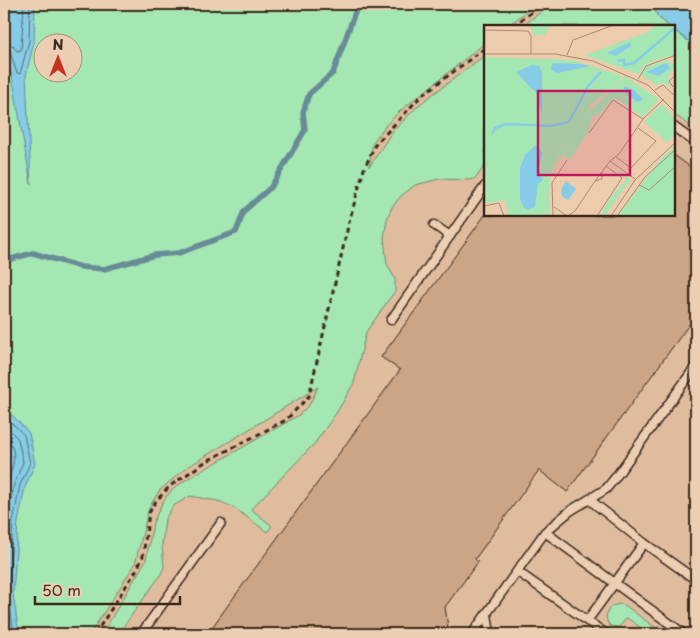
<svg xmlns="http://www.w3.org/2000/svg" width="700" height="638" font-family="'Playpen Sans',sans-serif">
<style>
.built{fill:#e0bc9e;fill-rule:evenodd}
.green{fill:#a4e7b2;stroke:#708868;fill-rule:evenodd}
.water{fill:#86cce7;stroke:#688b97}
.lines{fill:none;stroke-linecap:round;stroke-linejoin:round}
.shore{stroke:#596b6e;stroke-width:1}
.stream{stroke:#688b97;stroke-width:5.5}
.building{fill:#cca486;stroke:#3b2a1e}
.lane-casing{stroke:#3b2a1e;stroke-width:11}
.path{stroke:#3b2a1e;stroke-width:3;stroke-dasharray:5 4;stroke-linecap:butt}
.lane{stroke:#eccfb3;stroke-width:8}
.inset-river{fill:none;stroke:#86cce7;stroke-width:2.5}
.inset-road{fill:none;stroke:#a68b74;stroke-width:1}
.view{fill:#c2185b;fill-opacity:0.15;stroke:#c2185b;stroke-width:2.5}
.inset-edge{fill:none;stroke:#3b2a1e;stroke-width:2.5}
</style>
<rect width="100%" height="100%" fill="#edcbad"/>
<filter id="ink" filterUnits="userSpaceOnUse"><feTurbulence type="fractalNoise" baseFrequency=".02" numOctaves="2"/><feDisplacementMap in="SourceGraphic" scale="10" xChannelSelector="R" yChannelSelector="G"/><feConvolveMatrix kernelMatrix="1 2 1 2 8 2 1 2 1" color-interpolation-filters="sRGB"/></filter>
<g filter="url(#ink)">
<path class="built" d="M445,4H696V634H69L387,71ZM485,26H674V215H485Z"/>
<g class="green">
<path d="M4,4H537L507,26H485V43L400,111L386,125L373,142L369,167L392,132L420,104L485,55V165L476,178L470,180L439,179L415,185L401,196L392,207L387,219L384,238L387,264L395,279V291L366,332L354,383L337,412L315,443L251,509L272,526L267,532L233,507L218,501L190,496L173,506L165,519L162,545L164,567L160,576L118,634H102L146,560L153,523L163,501L171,491L184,481L299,415L310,404L318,387L186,468L159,491L149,508L135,564L90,634H4ZM42,42H72V72H42Z"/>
<polygon points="552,4 652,4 658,17 669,26 522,26"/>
<polygon points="674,30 696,47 696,131 674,114"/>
<path d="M621,604L626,606L664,634H650L627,618L619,627L610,626C604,618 606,613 611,606Z"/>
</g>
<g class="water">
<polygon points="4,4 35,4 34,42 26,75 31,184 12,76 4,47"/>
<polygon points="652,4 696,4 696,47 674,30 674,26 669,26 658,17"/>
<polygon points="4,411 13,416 29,433 35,464 25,487 18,522 13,594 19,634 4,634"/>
</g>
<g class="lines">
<g class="shore">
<polyline points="4,43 12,45 17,51 21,50 24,4"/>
<polyline points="4,49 10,52 17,73 20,74 29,41 30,4"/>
<polyline points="4,417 10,421 24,435 30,463 20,485 13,522 8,594 14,634"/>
<polyline points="4,424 18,439 23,462 14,485 7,520 4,563"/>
<path d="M4,434C24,456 8,472 4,497"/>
</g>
<polyline class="stream" points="4,259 11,259 33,253 81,267 104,269 155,255 179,253 236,232 244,211 271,187 305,130 303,112 309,94 333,73 358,4"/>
</g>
<polygon class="building" points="674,155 696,171 696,315 567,492 539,470 475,559 478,562 445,607 448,627 444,634 207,634 400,370 381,357 485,215 674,215"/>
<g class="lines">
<g class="lane-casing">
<g id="lane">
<polyline points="674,127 696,143"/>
<polyline points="434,225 450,236"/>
<polyline points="391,320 485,186"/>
<polyline points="590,500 644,543 696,580"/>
<polyline points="545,532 684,634"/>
<polyline points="518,572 606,634"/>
<polyline points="487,614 490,634"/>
<polyline points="587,621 644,543"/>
<polyline points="141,634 221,523"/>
<polyline points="472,634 545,532 570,511 606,489 615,478 696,366"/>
</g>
</g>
<g class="path">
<polyline points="513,26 543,4"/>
<polyline points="95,634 137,569 143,556 149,513 156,501 170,486 205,462 286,420 309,396 349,222 364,169 375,145 421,96 485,48"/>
</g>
<use href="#lane" class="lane"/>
</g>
</g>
<g transform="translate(484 25)">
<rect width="191" height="191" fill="#edcbad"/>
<path d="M46,0H76L63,3L62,10H50ZM173,0H191V29L162,39L154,49L101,30L164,7ZM0,32L88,35L138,51L133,60L106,80L103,87L133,61L140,51L175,74L159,92L133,74H128L116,89L107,92L106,104L87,133L89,136L80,131L75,134L65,157L66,191H61L64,154L73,140L75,132L95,117L75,131L64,153L60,191H23L22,175L0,179ZM183,35L191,41L184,52L186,62L179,58L173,60L157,50L162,42ZM177,79L191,93V110L183,117L160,97ZM191,121V191H134L175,136ZM136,146L146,154L121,191H117L125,174L142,155L141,151L134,148Z" fill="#a4e7b2"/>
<path d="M146,17L147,21L132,31L123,28ZM68,38L97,39L107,41L74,48L67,45ZM182,38L186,43L175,51L162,47ZM48,40L55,41L58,47V90L53,69L32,47ZM141,61L150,65L159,74L154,77L145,71L139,65ZM52,120L58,127L55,144L59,155L54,159L51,181L45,185L40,183L36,174V143L41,130ZM82,156L92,164L84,175L78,171L77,165Z" fill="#86cce7"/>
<path class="inset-river" d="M133,36L140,35V40L150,38L192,2M8,109L11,103L22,99L67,101L85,97L104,61L117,47"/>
<path class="inset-road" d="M0,5L44,6L47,11V29M0,29H71L109,36L164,60L192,88M83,30L89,15L130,0M154,54L162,41L192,30M189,62L185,56L192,50M171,65L179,60L192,72M105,108L129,75L159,94M132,132L147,143L172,116L154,103M126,136L151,154M118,147V154L111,156L126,136L135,129L159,94L180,74M155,160L165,165L192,141M0,181L15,178L20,191M70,182L83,191M69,191L68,158L83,135M84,191L91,186L111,156M113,191L138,153L122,141M127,191L151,155L192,117M133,191L161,152L192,124"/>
<path class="view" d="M54,66H146V150H54Z"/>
<rect width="191" height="191" class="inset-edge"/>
</g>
<rect width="700" height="638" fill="none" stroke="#eccfb3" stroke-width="20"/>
<rect x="10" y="10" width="680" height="618" fill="none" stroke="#3b2a1e" stroke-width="2" filter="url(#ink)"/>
<g transform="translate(58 58)"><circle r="24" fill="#eccfb3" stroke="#a58d77"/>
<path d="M0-4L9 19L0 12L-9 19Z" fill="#c8321e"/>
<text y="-8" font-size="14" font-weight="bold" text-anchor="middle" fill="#3b2a1e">N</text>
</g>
<path d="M35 596v8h145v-8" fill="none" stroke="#3b2a1e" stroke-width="2.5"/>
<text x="42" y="596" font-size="15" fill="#3b2a1e" stroke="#eccfb3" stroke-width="4" paint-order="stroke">50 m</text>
</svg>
